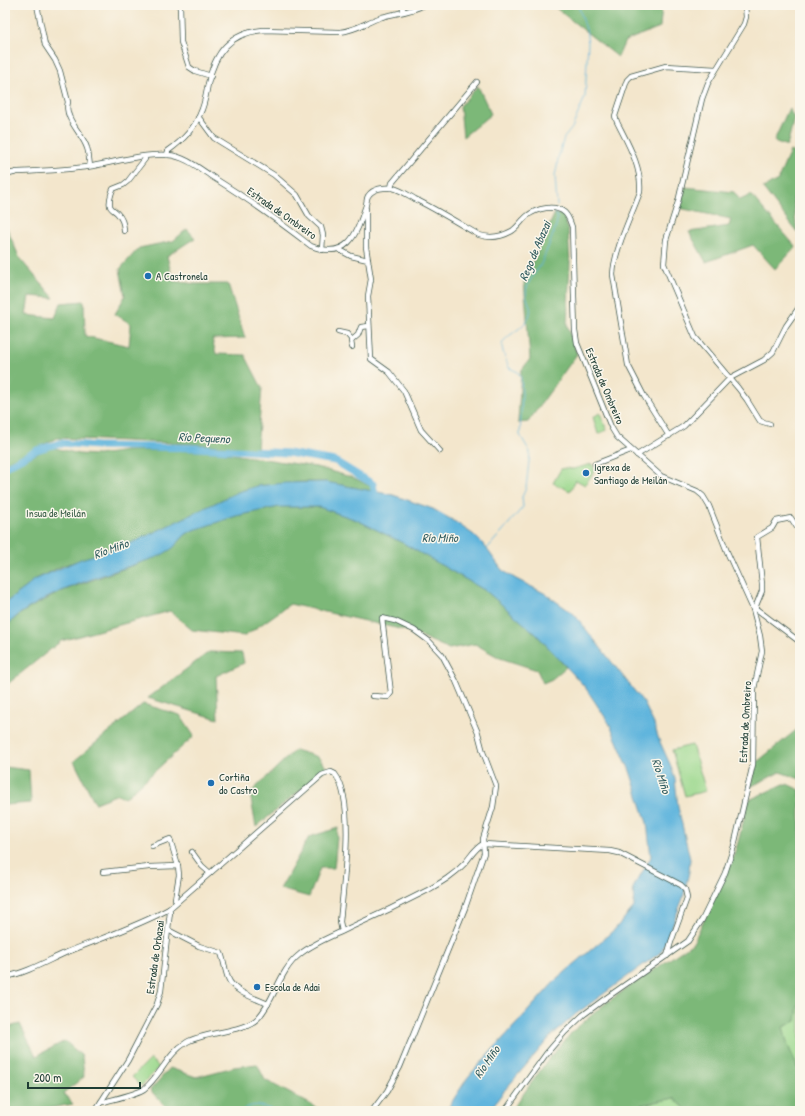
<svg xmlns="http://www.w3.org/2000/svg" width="805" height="1116" font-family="'Patrick Hand',sans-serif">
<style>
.green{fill:#9bd88d;stroke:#5d8a60}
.forest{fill:#7cb878;stroke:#4e7a56}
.water{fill:#61b5dd;stroke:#407988}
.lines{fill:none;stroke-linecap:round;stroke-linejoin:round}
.stream{stroke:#61b5dd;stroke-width:1}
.river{stroke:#61b5dd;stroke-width:7}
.minor-casing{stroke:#3f564b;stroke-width:6}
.minor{stroke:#fff;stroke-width:4.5}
.poi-dot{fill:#1f6fb2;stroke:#fbf7ec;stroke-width:1.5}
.labels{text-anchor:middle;stroke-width:3;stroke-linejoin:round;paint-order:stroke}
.street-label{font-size:11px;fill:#1f3d34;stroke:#fbf7ec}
.poi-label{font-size:11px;fill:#1f3d34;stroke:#fbf7ec;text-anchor:start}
.park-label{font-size:11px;fill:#385c46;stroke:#fbf7ec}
.water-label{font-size:12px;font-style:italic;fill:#305b5e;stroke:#fbf7ec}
</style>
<rect width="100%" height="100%" fill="#fbf7ec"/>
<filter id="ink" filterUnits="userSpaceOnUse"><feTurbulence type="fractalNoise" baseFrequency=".025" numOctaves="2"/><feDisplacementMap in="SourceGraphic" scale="8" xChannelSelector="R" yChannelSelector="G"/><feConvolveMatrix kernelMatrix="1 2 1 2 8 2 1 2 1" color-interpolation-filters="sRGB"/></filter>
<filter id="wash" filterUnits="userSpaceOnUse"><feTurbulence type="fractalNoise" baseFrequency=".012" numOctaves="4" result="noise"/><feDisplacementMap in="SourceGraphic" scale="16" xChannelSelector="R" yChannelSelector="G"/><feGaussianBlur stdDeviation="0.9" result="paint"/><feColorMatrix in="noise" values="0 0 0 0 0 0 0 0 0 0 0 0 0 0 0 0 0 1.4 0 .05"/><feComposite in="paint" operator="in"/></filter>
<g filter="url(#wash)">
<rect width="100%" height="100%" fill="#f3e6cc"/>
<g class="green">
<polygon points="600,413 607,430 598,434 593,417"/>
<polygon points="592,464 595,470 585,485 576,480 570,491 553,483 561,469 565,468 573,469"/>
<polygon points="692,745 706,791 685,796 672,750"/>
<polygon points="800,1001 800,1074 787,1043 783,1027 796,1021 798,1004"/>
<polygon points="150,1059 159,1067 141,1086 132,1077"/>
<polygon points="674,1098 687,1110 684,1111 634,1111 640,1105"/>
</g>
<g class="forest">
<polygon points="552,5 662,5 660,27 625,41 618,57"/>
<polygon points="478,86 491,114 463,137 460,106"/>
<polygon points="789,108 794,118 787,146 774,141"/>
<polygon points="790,151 800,156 800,185 793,198 797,232 763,188 778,180"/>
<polygon points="685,187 734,192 740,200 751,195 796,247 775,269 753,245 706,262 689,232 729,226 731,219 679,208"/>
<polygon points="555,213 563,215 568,229 570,263 567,325 577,354 528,422 518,423 521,371 530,359 524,281"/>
<polygon points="5,224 20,259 54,298 29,296 26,315 55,318 61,303 84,301 85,336 129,346 131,324 115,314 125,296 120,269 139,248 173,241 187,229 195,238 167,256 173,281 196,284 228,284 245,338 212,339 216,354 245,355 262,388 257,449 196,444 57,438 5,463"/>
<polygon points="51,447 79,454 98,455 126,451 166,450 219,452 316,467 354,478 372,487 372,491 326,482 301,482 257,486 238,492 134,542 62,566 32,581 28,586 5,603 5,469"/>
<polygon points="279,507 319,507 357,520 403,543 486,591 536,634 566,667 552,679 543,683 537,670 500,658 475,644 449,649 409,631 290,604 245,636 192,630 170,611 61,641 5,686 5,627 20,614 33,606 65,590 134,565 173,548 185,535 191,531 236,516"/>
<polygon points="209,652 242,653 244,663 216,676 218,719 148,698"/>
<polygon points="143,704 180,715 194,736 125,798 118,794 95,803 74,761"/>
<polygon points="800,727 800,779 780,772 750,787 757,762"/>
<polygon points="295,750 318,757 327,768 256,827 250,793"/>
<polygon points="5,767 29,770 31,803 5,805"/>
<polygon points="784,784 787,784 800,790 800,1001 798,1004 796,1021 783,1027 787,1043 800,1074 800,1110 684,1111 687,1110 674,1098 640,1105 633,1111 511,1111 548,1060 573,1031 606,1003 693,943 729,867 737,846 749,800"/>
<polygon points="338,828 334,868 320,868 309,897 280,889 309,837"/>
<polygon points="20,1024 36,1056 65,1041 82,1056 84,1077 63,1093 73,1104 33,1111 5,1111 5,1028"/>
<polygon points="257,1064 265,1080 323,1111 170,1111 150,1090 170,1068 196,1077 234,1067"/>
</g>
<path class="water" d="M326,482L393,495L433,509L454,521L474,535L484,545L502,570L516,579L544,593L574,614L644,703L654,724L659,740L670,764L675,779L678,807L690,859L689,872L683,898L667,939L661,952L576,1014L551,1036L504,1091L489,1111H446L468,1077L556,980L615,929L634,907L633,888L651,857L647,823L630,771L609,723L585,687L536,634L486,591L403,543L357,520L319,507H279L236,516L191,531L185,535L173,548L160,556C116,571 59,587 21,613C15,617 10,623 5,627V603L28,586L32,581L81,559L114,549L134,542L238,492L257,486L285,483Z"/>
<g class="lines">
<g class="stream">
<polyline points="557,206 555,175 557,167 558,158 564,138 572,128 585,97 588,43 586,29 578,5"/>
<path d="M487,549L523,507L522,497L526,488L530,452L520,435L522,395L521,378L518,372L509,368C507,361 503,354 502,347C501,335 527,330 530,313C532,307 526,299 526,293C526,283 535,274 540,266C543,260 558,224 557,220C557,217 556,214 555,211"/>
<path d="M242,1111C253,1101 263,1107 276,1111"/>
</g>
<polyline class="river" points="5,467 37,450 60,443 97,446 196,448 288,453 335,461 373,484 376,500"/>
</g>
</g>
<g filter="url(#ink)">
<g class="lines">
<g class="minor-casing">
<g id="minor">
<path d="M37,5L45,45L55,60L60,71L68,102C63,118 83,134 87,148C89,153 89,160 90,166"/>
<polyline points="180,5 181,42 189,67 195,71 211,76"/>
<polyline points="401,5 404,11"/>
<polyline points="745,5 746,17 744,24 708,83 702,99 678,202 666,240 664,264 695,337 738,388 747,400 760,421 770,424"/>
<polyline points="198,118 200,119 214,138 274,175 297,195 309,216 321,227 323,235 322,250"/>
<path d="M167,155L168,151C182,141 194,129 200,114C205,104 206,94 208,84C215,52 230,33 263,30L340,32C357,30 366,22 382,17C396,13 411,12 424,5"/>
<path d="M5,175L17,172C42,171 68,170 93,166C115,162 146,153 168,155C185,156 200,169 214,178C248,199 280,222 311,246C347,260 356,236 365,208C367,204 366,199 368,196C373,188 385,187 393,188C401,190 408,195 415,199C437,210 458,223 479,235C491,239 501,237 512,231C518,227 522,220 527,216C537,208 555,204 565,213C569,217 570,222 572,227L575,330L577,343L611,427L617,437L661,476L697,491L703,496L709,506L728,554L753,609L760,636L762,651L754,689L753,764L734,846L725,873L702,920L688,941L606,998L583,1015L565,1032L546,1054L505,1111"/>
<polyline points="391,188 392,183 477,82"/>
<polyline points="366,209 366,247 371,279 368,296 371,359 389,372 404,391 421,430 440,451"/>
<path d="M124,231C124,224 122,218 117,213C115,211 111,209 110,206C109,201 111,194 113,189L123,185L128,181L145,159V157"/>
<polyline points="338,249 351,256 368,260"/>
<polyline points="338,332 347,334 352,340"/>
<polyline points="352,347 351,341 358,335 361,327 369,326"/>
<path d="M669,436L644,396L628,365L613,275C614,250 631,217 640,192C642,167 628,144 617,122L615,116L627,80L631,76L666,66L716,69"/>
<polyline points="637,455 684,426 730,378 764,360 773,352 786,326 800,306"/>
<polyline points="595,464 631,450"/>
<polyline points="755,608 762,591 762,584 757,537 772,528 776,521 791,518 800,532"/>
<polyline points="753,609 755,608 800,642"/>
<polyline points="152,846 170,839 178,866"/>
<polyline points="192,852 202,866 210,873"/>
<polyline points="103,872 149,867 178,866 179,875 175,899 176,901"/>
<path d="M168,930L199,946L221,953C224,961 225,970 228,978C233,992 255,998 268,1004"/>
<path d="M5,977C26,973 45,962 65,953C99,939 136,927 169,909L322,775L331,772L335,774C356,801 343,887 340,922L342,931"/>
<path d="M101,1102H104C114,1099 137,1094 144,1089C161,1075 168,1053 187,1042C205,1032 245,1032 258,1018C275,1000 279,971 299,955C313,943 333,936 349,928C376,916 403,903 428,890C442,882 454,875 465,863C471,856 475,848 483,844L610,851L619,853L681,885L685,889L687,898L671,942L667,956"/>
<polyline points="95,1111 128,1060 157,1004 161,991 170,912 169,909"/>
<polyline points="372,1111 387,1091 400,1067 465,908 484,853 483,839 493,807 496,786 483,752 478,733 456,681 442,655 429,641 414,630 395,621 382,618 391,693 388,697 373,696"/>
</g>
</g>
<use href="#minor" class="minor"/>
</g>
</g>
<g class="poi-dot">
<circle cx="148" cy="276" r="4"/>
<circle cx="586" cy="473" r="4"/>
<circle cx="211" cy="783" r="4"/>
<circle cx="257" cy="987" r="4"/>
</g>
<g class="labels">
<g class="street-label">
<text transform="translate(282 213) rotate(35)" y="4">Estrada de Ombreiro</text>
<text transform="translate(605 386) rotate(67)" y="4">Estrada de Ombreiro</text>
<text transform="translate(745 722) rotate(-87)" y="4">Estrada de Ombreiro</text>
<text transform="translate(155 957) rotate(-82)" y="4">Estrada de Orbazai</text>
</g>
<g class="poi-label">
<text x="156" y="280">A Castronela</text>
<text x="594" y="471">Igrexa de<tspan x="594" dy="13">Santiago de Meilán</tspan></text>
<text x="219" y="781">Cortiña<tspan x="219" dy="13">do Castro</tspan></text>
<text x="265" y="991">Escola de Adai</text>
</g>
<g class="park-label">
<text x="56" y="517">Insua de Meilán</text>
</g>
<g class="water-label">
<text transform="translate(535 251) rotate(-67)" y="4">Rego de Abazai</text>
<text transform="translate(204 438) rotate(3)" y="4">Río Pequeno</text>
<text x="440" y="542">Río Miño</text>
<text transform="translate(111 549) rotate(-20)" y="4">Río Miño</text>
<text transform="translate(661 776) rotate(72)" y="4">Río Miño</text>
<text transform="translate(487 1062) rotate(-56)" y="4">Río Miño</text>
</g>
</g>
<rect width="805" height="1116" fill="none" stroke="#fbf7ec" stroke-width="20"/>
<path d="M28 1082v6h112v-6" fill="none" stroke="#1f3d34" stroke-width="2"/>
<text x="34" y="1082" font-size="12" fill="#1f3d34" stroke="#fbf7ec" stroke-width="3" paint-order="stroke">200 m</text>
</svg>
